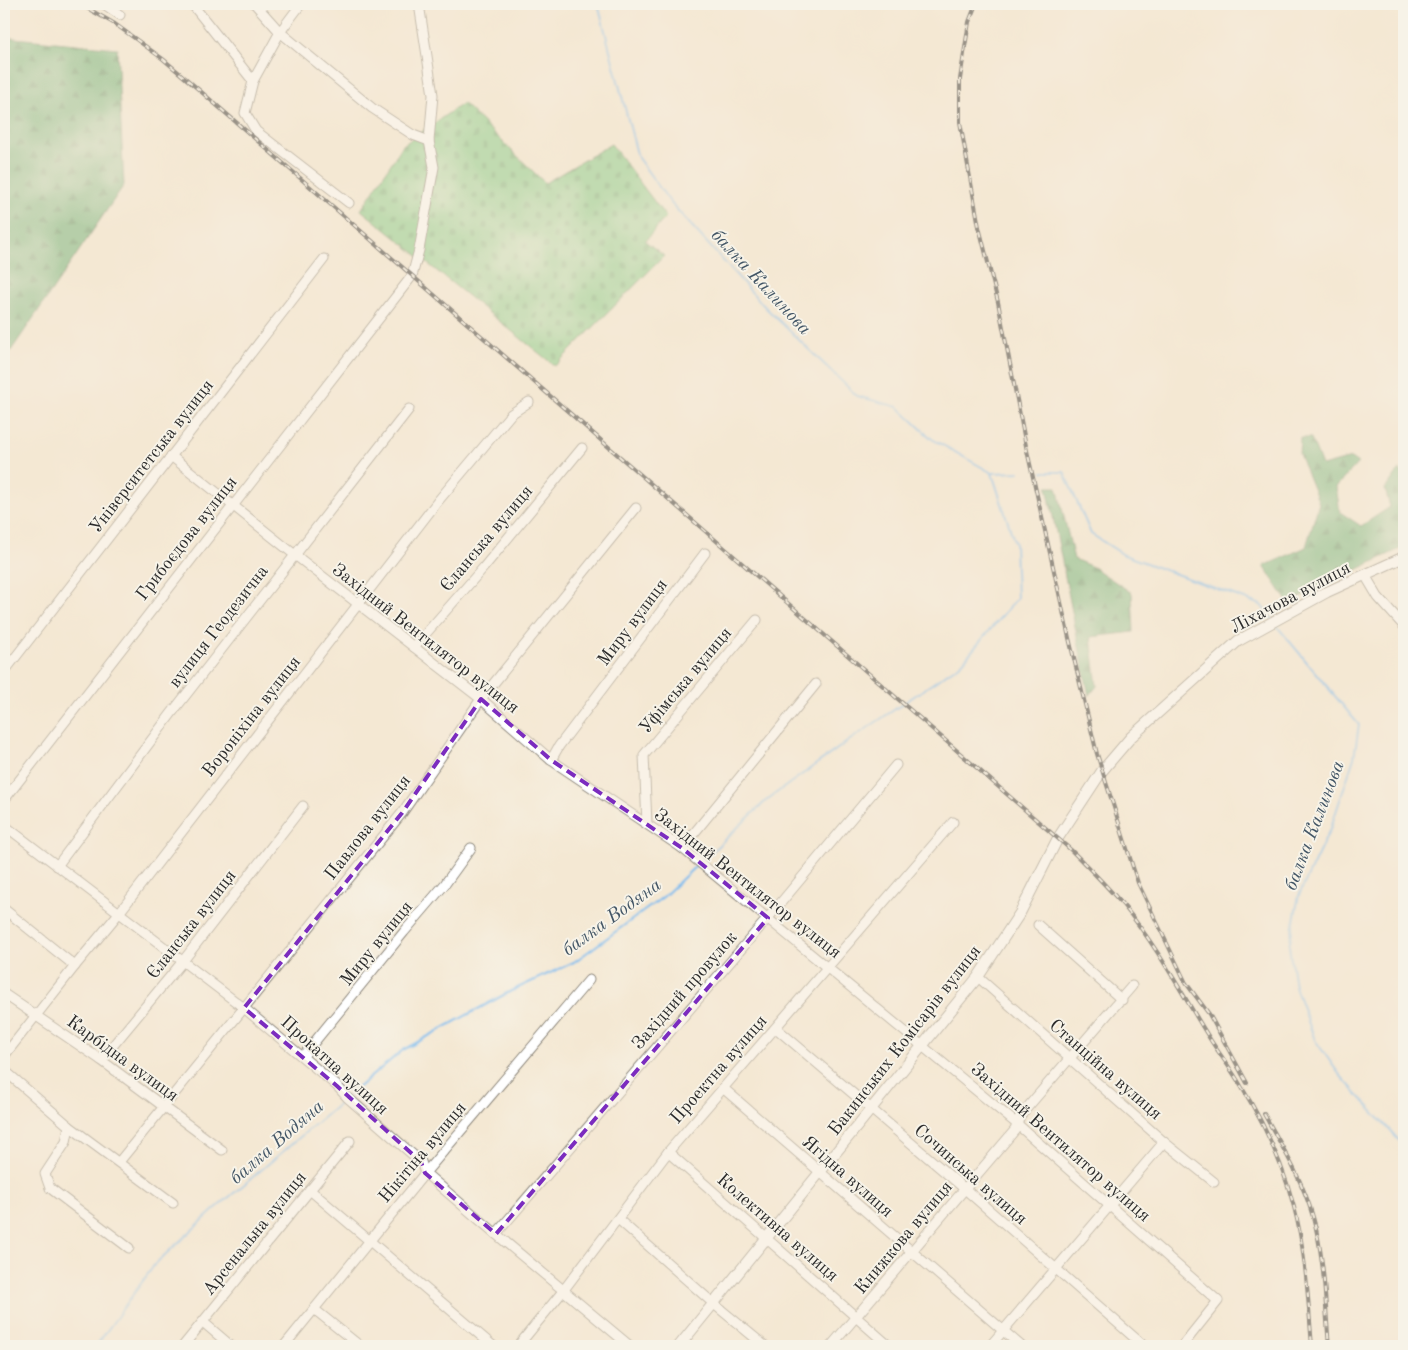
<svg xmlns="http://www.w3.org/2000/svg" width="1408" height="1350" font-family="'Old Standard TT',serif">
<style>
.forest{fill:url(#forest-firs);stroke:#4b6e50}
.cemetery{fill:url(#cemetery-stones);stroke:#587c59}
.lines{fill:none;stroke-linecap:round;stroke-linejoin:round}
.stream{stroke:#7abbef;stroke-width:2}
.minor-casing{stroke:#908a7f;stroke-width:11}
.tertiary-casing{stroke:#908a7f;stroke-width:12}
.minor{stroke:#fff;stroke-width:9}
.tertiary{stroke:#fff;stroke-width:10}
.rail-casing{stroke:#2b2b2b;stroke-width:4}
.rail{stroke:#f7f3e8;stroke-width:2;stroke-dasharray:5.5;stroke-linecap:butt}
.marked{fill:none;stroke:#7b2cbf;stroke-width:4;stroke-dasharray:10 6;stroke-linejoin:round}
.labels{text-anchor:middle;stroke-width:4;stroke-linejoin:round;paint-order:stroke}
.street-label{font-size:18px;fill:#2b2b2b;stroke:#f7f3e8}
.water-label{font-size:19px;font-style:italic;fill:#435666;stroke:#f7f3e8}
</style>
<defs>
<pattern id="forest-firs" width="22" height="20" patternUnits="userSpaceOnUse" patternTransform="scale(1.25)"><rect width="22" height="20" fill="#6bb074"/><path d="M5 1l3.5 6h-7zM16 11l3.5 6h-7z" fill="#588f5f"/></pattern>
<pattern id="cemetery-stones" width="16" height="16" patternUnits="userSpaceOnUse" patternTransform="scale(1.25)"><rect width="16" height="16" fill="#84cc87"/><path d="M2 7V4a2 2 0 0 1 4 0v3zM10 15v-3a2 2 0 0 1 4 0v3z" fill="#72af75"/></pattern>
</defs>
<rect width="100%" height="100%" fill="#f7f3e8"/>
<filter id="ink" filterUnits="userSpaceOnUse"><feTurbulence type="fractalNoise" baseFrequency=".02" numOctaves="2"/><feDisplacementMap in="SourceGraphic" scale="10" xChannelSelector="R" yChannelSelector="G"/><feConvolveMatrix kernelMatrix="1 2 1 2 8 2 1 2 1" color-interpolation-filters="sRGB"/></filter>
<filter id="wash" filterUnits="userSpaceOnUse"><feTurbulence type="fractalNoise" baseFrequency=".0096" numOctaves="4" result="noise"/><feDisplacementMap in="SourceGraphic" scale="20" xChannelSelector="R" yChannelSelector="G"/><feGaussianBlur stdDeviation="1.12" result="paint"/><feColorMatrix in="noise" values="0 0 0 0 0 0 0 0 0 0 0 0 0 0 0 0 0 1.4 0 .05"/><feComposite in="paint" operator="in"/></filter>
<g filter="url(#wash)">
<rect width="100%" height="100%" fill="#f4e8d3"/>
<g class="forest">
<polygon points="4,37 117,48 124,185 4,361"/>
<polygon points="1300,438 1311,438 1322,466 1351,458 1358,463 1336,487 1340,512 1361,526 1390,507 1385,489 1399,470 1404,473 1404,547 1288,603 1264,566 1306,547 1319,503 1299,454"/>
<polygon points="1047,487 1057,487 1074,559 1093,567 1132,593 1134,632 1091,637 1097,686 1089,696"/>
</g>
<polygon class="cemetery" points="463,103 545,183 611,144 666,217 645,241 664,256 555,366 361,210 403,145"/>
<g class="lines">
<g class="stream">
<polyline points="598,4 638,158 670,202 766,308 857,396 898,407 932,439 992,473 1019,472"/>
<polyline points="1043,472 1064,472 1091,534 1124,555 1261,605 1272,619"/>
<polyline points="1276,625 1359,725 1354,758 1331,827 1299,895 1289,946 1295,987 1315,1040 1339,1074 1404,1146"/>
<polyline points="702,861 768,799 847,742 961,664 1017,598 1015,544 992,473"/>
<polyline points="350,1094 403,1050 511,991 574,962 663,897 698,864"/>
<polyline points="96,1346 155,1264 215,1209 345,1099"/>
</g>
</g>
</g>
<g filter="url(#ink)">
<g class="lines">
<g class="minor-casing">
<g id="minor">
<polyline points="104,4 120,15"/>
<polyline points="192,4 253,81"/>
<polyline points="255,4 280,32 372,108 413,135 429,141"/>
<polyline points="301,4 280,32 253,81 245,113 256,131 349,203"/>
<polyline points="171,456 295,555 481,699 551,760 682,848 1017,1124 1218,1301 1182,1346"/>
<polyline points="1365,575 1378,597 1404,626"/>
<polyline points="414,647 484,567 582,448"/>
<polyline points="4,672 324,259"/>
<polyline points="551,760 559,746 705,553"/>
<polyline points="4,800 412,276 419,250 434,167 429,141 433,95 419,4"/>
<polyline points="647,824 644,755 757,620"/>
<polyline points="4,825 244,1008 337,1086 347,1097 421,1162 425,1173 496,1234 630,1346"/>
<polyline points="682,848 816,684"/>
<polyline points="57,866 171,714 409,409"/>
<polyline points="4,909 75,966"/>
<polyline points="1038,925 1122,1000"/>
<polyline points="978,977 1164,1142 1214,1182"/>
<polyline points="4,994 101,1060 222,1150"/>
<polyline points="776,1028 965,1189 1144,1346"/>
<polyline points="4,1056 75,966 119,913 438,501 511,414 529,402"/>
<polyline points="303,1056 404,932 445,884 471,848"/>
<polyline points="101,1060 183,961 303,806"/>
<polyline points="4,1070 69,1126 173,1203"/>
<polyline points="723,1088 1021,1346"/>
<polyline points="69,1126 66,1142 45,1174 50,1188 129,1248"/>
<polyline points="668,1152 889,1346"/>
<polyline points="119,1162 402,813 481,699 636,508"/>
<polyline points="310,1190 493,1346"/>
<polyline points="618,1219 714,1304 765,1346"/>
<polyline points="496,1234 768,918 896,765"/>
<polyline points="314,1309 360,1346"/>
<polyline points="203,1322 231,1346"/>
<polyline points="183,1346 350,1141"/>
<polyline points="284,1346 425,1173 589,980"/>
<polyline points="518,1346 563,1291 668,1152 953,822"/>
<polyline points="831,1346 1015,1130 1020,1116 1132,986"/>
<polyline points="990,1346 1164,1142"/>
</g>
</g>
<g class="tertiary-casing">
<polyline id="tertiary" points="679,1346 978,977 1020,913 1058,838 1102,771 1131,737 1238,641 1327,592 1404,557"/>
</g>
<use href="#minor" class="minor"/>
<use href="#tertiary" class="tertiary"/>
<g class="rail-casing">
<g id="rail">
<path d="M80,4L115,24L163,59L190,82L1071,850C1089,868 1107,886 1123,905C1157,946 1182,994 1210,1039C1220,1055 1232,1070 1241,1086C1264,1123 1283,1165 1294,1207C1306,1252 1308,1300 1312,1346"/>
<polyline points="976,4 969,22 960,79 960,122 979,227 998,302 1026,446 1069,638 1097,754 1138,883 1186,983 1209,1014 1247,1083"/>
<path d="M1264,1114C1282,1146 1303,1181 1313,1217C1325,1259 1325,1304 1329,1346"/>
</g>
</g>
<use href="#rail" class="rail"/>
</g>
</g>
<path d="M0 0H1408V1350H0ZM481,699L551,760L682,848L768,918L496,1234L425,1173L421,1162L337,1086L244,1008L402,813Z" fill="#f4e8d3" fill-opacity=".55" fill-rule="evenodd"/>
<path class="marked" d="M481,699L551,760L682,848L768,918L496,1234L425,1173L421,1162L337,1086L244,1008L402,813Z"/>
<g class="labels">
<g class="street-label">
<text transform="translate(151 456) rotate(-52)" y="6">Університетська вулиця</text>
<text transform="translate(186 538) rotate(-52)" y="6">Грибоєдова вулиця</text>
<text transform="translate(486 538) rotate(-50)" y="6">Єланська вулиця</text>
<text transform="translate(1290 597) rotate(-28)" y="6">Ліхачова вулиця</text>
<text transform="translate(632 622) rotate(-53)" y="6">Миру вулиця</text>
<text transform="translate(218 626) rotate(-52)" y="6">вулиця Геодезична</text>
<text transform="translate(426 638) rotate(38)" y="6">Західний Вентилятор вулиця</text>
<text transform="translate(685 680) rotate(-50)" y="6">Уфімська вулиця</text>
<text transform="translate(251 716) rotate(-52)" y="6">Вороніхіна вулиця</text>
<text transform="translate(367 827) rotate(-52)" y="6">Павлова вулиця</text>
<text transform="translate(748 883) rotate(38)" y="6">Західний Вентилятор вулиця</text>
<text transform="translate(191 924) rotate(-52)" y="6">Єланська вулиця</text>
<text transform="translate(376 943) rotate(-51)" y="6">Миру вулиця</text>
<text transform="translate(684 990) rotate(-49)" y="6">Західний провулок</text>
<text transform="translate(904 1040) rotate(-52)" y="6">Бакинських Комісарів вулиця</text>
<text transform="translate(123 1058) rotate(36)" y="6">Карбідна вулиця</text>
<text transform="translate(335 1065) rotate(42)" y="6">Прокатна вулиця</text>
<text transform="translate(718 1069) rotate(-49)" y="6">Проектна вулиця</text>
<text transform="translate(1106 1069) rotate(41)" y="6">Станційна вулиця</text>
<text transform="translate(1061 1142) rotate(41)" y="6">Західний Вентилятор вулиця</text>
<text transform="translate(422 1152) rotate(-50)" y="6">Нікітіна вулиця</text>
<text transform="translate(971 1174) rotate(41)" y="6">Сочинська вулиця</text>
<text transform="translate(848 1176) rotate(41)" y="6">Ягідна вулиця</text>
<text transform="translate(778 1227) rotate(41)" y="6">Колективна вулиця</text>
<text transform="translate(254 1233) rotate(-51)" y="6">Арсенальна вулиця</text>
<text transform="translate(903 1237) rotate(-50)" y="6">Книжкова вулиця</text>
</g>
<g class="water-label">
<text transform="translate(762 281) rotate(47)" y="7">балка Калинова</text>
<text transform="translate(1313 825) rotate(-69)" y="7">балка Калинова</text>
<text transform="translate(611 916) rotate(-36)" y="7">балка Водяна</text>
<text transform="translate(276 1141) rotate(-41)" y="7">балка Водяна</text>
</g>
</g>
<rect width="1408" height="1350" fill="none" stroke="#f7f3e8" stroke-width="20"/>
</svg>
